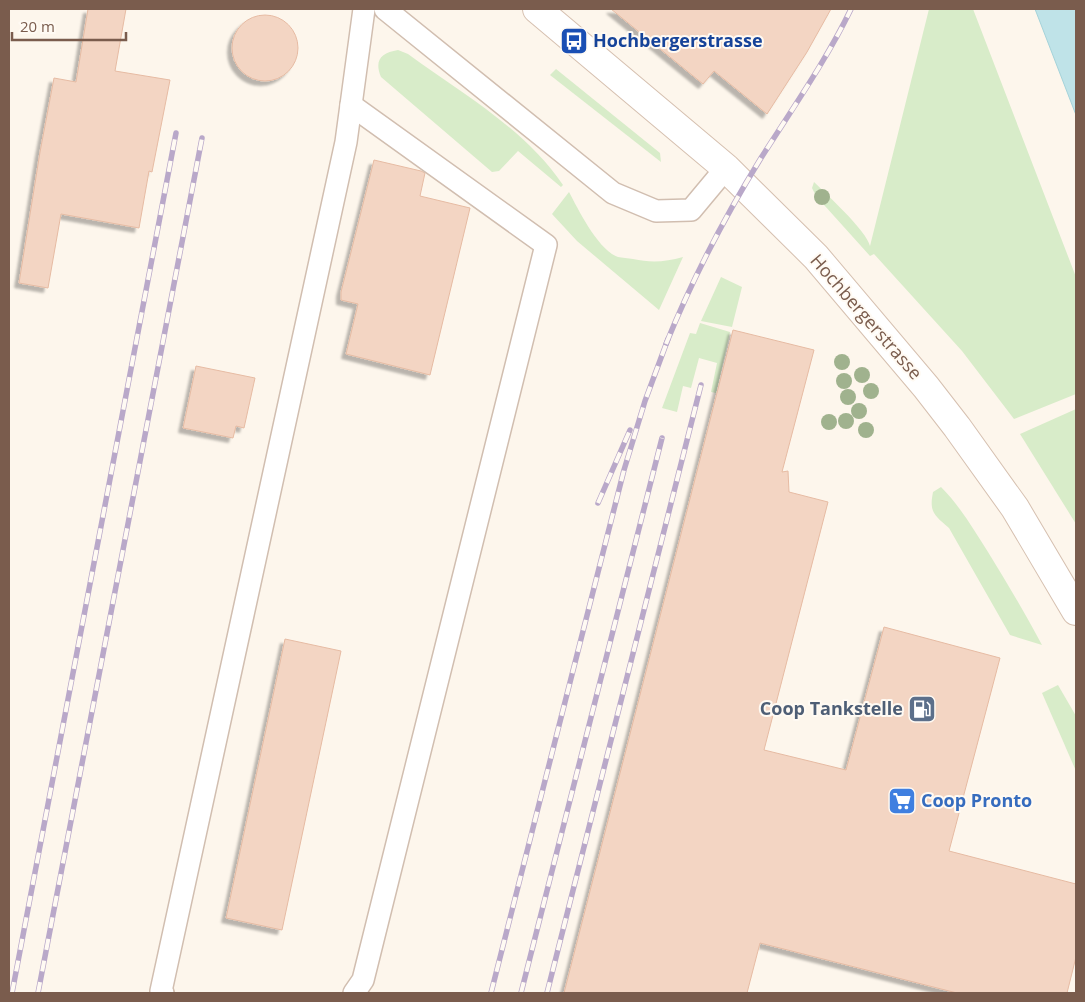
<svg xmlns="http://www.w3.org/2000/svg" width="1085" height="1002" font-family="'Open Sans',sans-serif">
<style>
.green{fill:#d8ecc9}
.water{fill:#bfe3e8;stroke:#a5d3da}
.building{fill:#f3d5c3;stroke:#e6bba3;filter:url(#shadow)}
.lines{fill:none;stroke-linecap:round;stroke-linejoin:round}
.lane-casing{stroke:#d1beb0;stroke-width:24}
.secondary-casing{stroke:#d6c0b0;stroke-width:30}
.lane{stroke:#fff;stroke-width:21}
.secondary{stroke:#fff;stroke-width:28}
.rail-casing{stroke:#b9a8c9;stroke-width:5.5}
.rail{stroke:#fffaf3;stroke-width:4;stroke-dasharray:11;stroke-linecap:butt}
.tree{fill:#a0b28e}
.labels{text-anchor:middle;stroke-width:4;stroke-linejoin:round;paint-order:stroke}
.transit-label{font-size:18px;font-weight:bold;fill:#164399;stroke:#fffaf3;text-anchor:start}
.street-label{font-size:18px;fill:#7a5c4d;stroke:#fffaf3}
.service-label{font-size:18px;font-weight:bold;fill:#4e5e75;stroke:#fffaf3;text-anchor:end}
.shop-label{font-size:18px;font-weight:bold;fill:#366cbe;stroke:#fffaf3;text-anchor:start}
</style>
<defs>
<filter id="shadow"><feDropShadow dx="-4.5" dy="4.5" stdDeviation="1" flood-color="#0004"/></filter>
</defs>
<rect width="100%" height="100%" fill="#fdf6ec"/>
<g class="green">
<path d="M929,9H973L1076,277V394L1014,419L962,351L874,254L870,256L816,196L812,188L814,182C828,196 866,230 870,246Z"/>
<path d="M398,50L408,54C463,94 525,129 563,185L561,187L518,151L499,171L492,172L381,77C374,60 381,53 398,50Z"/>
<polygon points="556,69 660,153 661,162 550,75"/>
<path d="M569,192C578,209 598,250 618,257C622,258 628,258 633,259C651,263 665,262 683,257L659,310L577,241L552,214Z"/>
<polygon points="721,277 742,287 732,327 701,321"/>
<polygon points="700,323 730,332 716,393 711,392 717,363 699,358 691,388 683,386 677,412 662,408 690,333 696,334"/>
<polygon points="1076,409 1076,524 1020,434"/>
<path d="M941,487C960,506 974,530 988,552C1007,583 1025,613 1042,645L1010,635L949,528C934,515 929,512 933,492Z"/>
<polygon points="1058,685 1076,716 1076,771 1042,693"/>
</g>
<polygon class="water" points="1035,9 1076,9 1076,115"/>
<g class="building">
<polygon points="88,9 126,9 115,71 170,80 152,172 149,171 139,228 61,214 48,288 19,283 40,152 54,78 76,82"/>
<polygon points="611,9 831,9 807,52 767,114 714,71 703,84"/>
<circle cx="265" cy="48" r="33"/>
<polygon points="374,160 421,171 425,173 420,196 470,208 430,375 346,354 358,304 341,300 341,292"/>
<polygon points="733,330 814,350 782,472 788,471 789,492 828,502 764,750 846,770 884,627 1000,658 949,851 1076,884 1076,957 1067,993 957,993 760,943 747,993 564,993"/>
<polygon points="196,366 255,378 244,428 236,426 233,438 183,428"/>
<polygon points="285,639 341,651 282,930 226,918"/>
</g>
<g class="lines">
<g class="lane-casing">
<g id="lane">
<polyline points="385,9 613,193 656,211 691,210 726,168"/>
<polyline points="351,105 546,245 363,980 354,993"/>
<polyline points="163,993 161,991 346,142 364,9"/>
</g>
</g>
<g class="secondary-casing">
<polyline id="secondary" points="537,9 726,168 816,257 926,387 957,427 1015,508 1076,611"/>
</g>
<use href="#lane" class="lane"/>
<use href="#secondary" class="secondary"/>
<g class="rail-casing">
<g id="rail">
<path d="M666,344C692,280 724,218 761,158C792,109 826,61 851,9"/>
<polyline points="598,503 630,430"/>
<polyline points="12,993 176,133"/>
<polyline points="38,993 202,138"/>
<polyline points="491,993 624,470 645,401 668,339"/>
<polyline points="521,993 662,438"/>
<polyline points="547,993 701,385"/>
</g>
</g>
<use href="#rail" class="rail"/>
</g>
<g class="tree">
<circle cx="822" cy="197" r="8"/>
<circle cx="842" cy="362" r="8"/>
<circle cx="862" cy="375" r="8"/>
<circle cx="844" cy="381" r="8"/>
<circle cx="871" cy="391" r="8"/>
<circle cx="848" cy="397" r="8"/>
<circle cx="859" cy="411" r="8"/>
<circle cx="846" cy="421" r="8"/>
<circle cx="829" cy="422" r="8"/>
<circle cx="866" cy="430" r="8"/>
</g>
<defs>
<g id="bus-square" transform="scale(1.4375)"><rect x="-9" y="-9" width="18" height="18" rx="4" fill="#1a4fb4" stroke="#fffaf3"/><path d="M-5-6H5V4H4V6H2V4H-2V6H-4V4H-5ZM-3.5-4V0h7V-4ZM-3.5 1.2v1.5H-2V1.2ZM2 1.2v1.5H3.5V1.2Z" fill="#fff"/></g>
<g id="fuel-square" transform="scale(1.4375)"><rect x="-9" y="-9" width="18" height="18" rx="4" fill="#5c6f8a" stroke="#fffaf3"/><path d="M-5.5-6h7V0h2V4h1.3V-2.5L3-4.5l.8-.8L6-3V5H2.5V1h-1V6h-7ZM-4.2-4.7v3.2H.2V-4.7Z" fill="#fff"/></g>
<g id="supermarket-square" transform="scale(1.4375)"><rect x="-9" y="-9" width="18" height="18" rx="4" fill="#3f7fe0" stroke="#fffaf3"/><path d="M-6-5.5h2.5l.6 2H6L4.5 2H-2.5L-4.4-4H-6ZM-1.5 3.2a1.3 1.3 0 1 0 .1 0ZM3 3.2a1.3 1.3 0 1 0 .1 0Z" fill="#fff"/></g>
</defs>
<g fill-rule="evenodd">
<use href="#bus-square" x="574" y="41"/>
<use href="#fuel-square" x="922" y="709"/>
<use href="#supermarket-square" x="902" y="801"/>
</g>
<g class="labels">
<g class="transit-label">
<text x="593" y="47">Hochbergerstrasse</text>
</g>
<g class="street-label">
<text transform="translate(866 317) rotate(49)" y="6">Hochbergerstrasse</text>
</g>
<g class="service-label">
<text x="903" y="715">Coop Tankstelle</text>
</g>
<g class="shop-label">
<text x="921" y="807">Coop Pronto</text>
</g>
</g>
<rect width="1085" height="1002" fill="none" stroke="#7a5c4d" stroke-width="20"/>
<path d="M12 32v8h114v-8" fill="none" stroke="#7a5c4d" stroke-width="2.5"/>
<text x="20" y="32" font-size="15" fill="#7a5c4d" stroke="#fffaf3" stroke-width="4" paint-order="stroke">20 m</text>
</svg>
